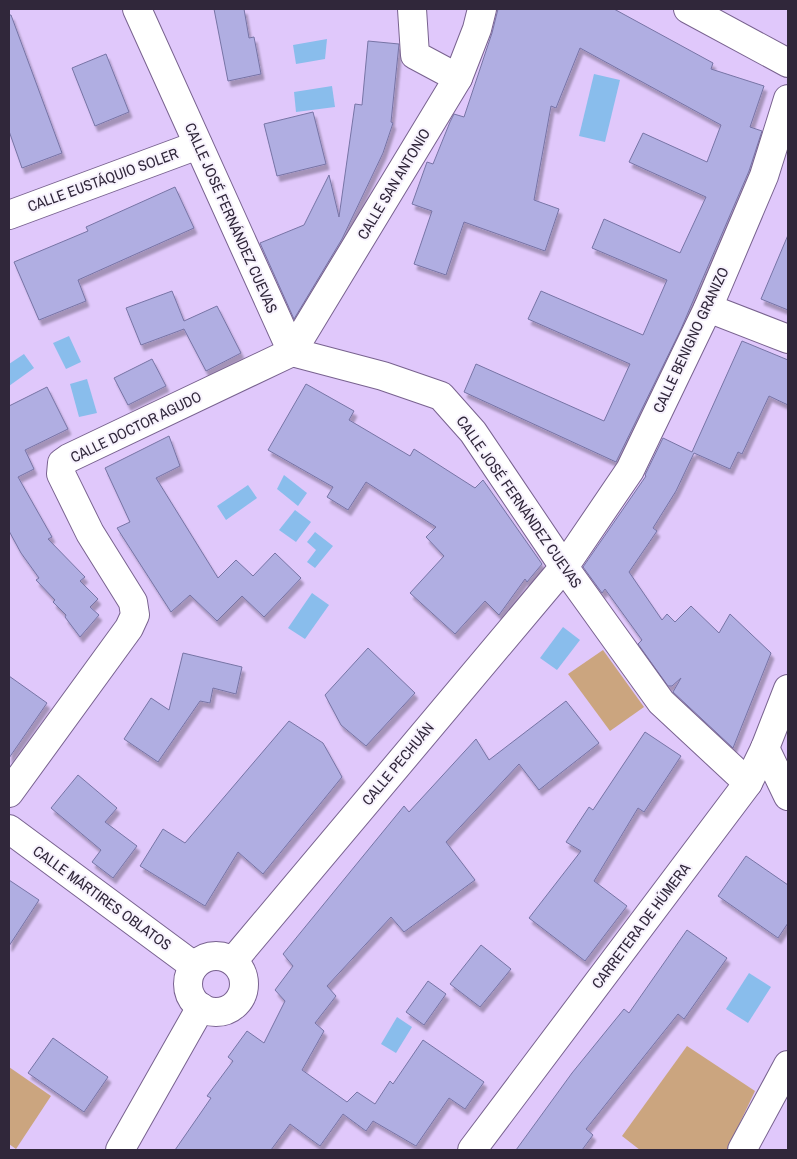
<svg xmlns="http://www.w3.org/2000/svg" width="797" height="1159" font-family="'Archivo Narrow',sans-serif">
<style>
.green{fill:#cba57f}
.water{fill:#89bdec}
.building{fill:#b0aee2;stroke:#7774a5;filter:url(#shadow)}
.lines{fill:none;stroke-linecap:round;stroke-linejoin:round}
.minor-casing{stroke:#78628f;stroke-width:30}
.minor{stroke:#fff;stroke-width:28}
.labels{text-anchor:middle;stroke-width:4;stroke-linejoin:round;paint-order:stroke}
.street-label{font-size:15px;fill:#30273a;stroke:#f7f2fd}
</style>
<defs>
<filter id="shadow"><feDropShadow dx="3" dy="5.5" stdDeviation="1" flood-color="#0004"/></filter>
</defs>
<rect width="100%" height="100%" fill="#e0c8fb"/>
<g class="green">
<polygon points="603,650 644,707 610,731 568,674"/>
<polygon points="687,1046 755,1091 727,1150 640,1150 622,1136"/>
<polygon points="9,1067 51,1096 16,1149 9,1144"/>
</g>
<g class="water">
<polygon points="327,39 325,59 296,64 293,45"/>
<polygon points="594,74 620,80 605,142 579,136"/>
<polygon points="332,86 335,107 296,112 294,92"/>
<polygon points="69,336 81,362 66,369 53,343"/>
<polygon points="24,354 34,368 9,386 9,364"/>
<polygon points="87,379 97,413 79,417 70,384"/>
<polygon points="284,475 307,493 298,506 277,489"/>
<polygon points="248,485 257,498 226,520 217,506"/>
<polygon points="295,510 311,522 296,542 279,530"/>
<polygon points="315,532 333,546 315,568 307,562 316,550 307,542"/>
<polygon points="312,593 329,605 305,639 288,628"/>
<polygon points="563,627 580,640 557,670 540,658"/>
<polygon points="749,973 771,987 748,1023 726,1009"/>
<polygon points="397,1017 412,1027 396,1053 381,1044"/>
</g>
<g class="building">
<polygon points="214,9 244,9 249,38 254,37 261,74 228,81"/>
<polygon points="498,9 614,9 713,63 711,69 764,86 750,127 762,131 749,171 681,329 616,462 464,392 476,364 604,421 630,364 528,319 541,291 643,335 667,280 592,248 604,219 680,253 706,197 629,162 643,133 707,162 721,125 580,48 556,108 551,106 534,200 559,209 545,251 464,222 446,275 414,264 432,211 412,204 427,162 433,164 450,122 454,114 464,117 492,33"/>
<polygon points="9,15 11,15 62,153 22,168 9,131"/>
<polygon points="368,41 399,44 391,122 393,123 383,153 342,239 294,319 260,243 304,225 329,175 339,217 355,104 362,105"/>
<polygon points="106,54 129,112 95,126 72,68"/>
<polygon points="313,112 326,164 277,176 264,124"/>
<polygon points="175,187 194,228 78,280 86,301 39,320 14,262 88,231 86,227"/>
<polygon points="788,235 788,310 761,299"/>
<polygon points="172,291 184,321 217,306 241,353 206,371 184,329 141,345 126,308"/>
<polygon points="742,341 788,360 788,405 769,396 742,454 738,452 730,469 694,453 676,491 653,528 657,531 629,572 662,620 667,614 675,622 691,606 719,633 730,614 771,653 733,748 673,692 681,678 672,686 668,686 638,644 642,640 605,589 602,593 583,567 646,476 645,475 663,438 692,452"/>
<polygon points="152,359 166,386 128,405 114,378"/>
<polygon points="306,384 354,411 349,420 410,456 414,449 475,488 483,480 542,564 527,582 525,579 499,615 485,601 455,634 410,593 444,556 426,537 436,527 366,482 348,510 327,497 333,487 268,450"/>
<polygon points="47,387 68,429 25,450 34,469 18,477 52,537 48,539 85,577 80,581 98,599 90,607 99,615 80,637 65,617 66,615 53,602 55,600 36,580 39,578 21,553 9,531 9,406"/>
<polygon points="169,436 180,466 156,478 218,578 236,560 253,576 275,553 301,578 264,617 242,596 217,621 190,595 171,612 117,528 130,522 105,468"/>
<polygon points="368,648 415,693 366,746 341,725 325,695"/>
<polygon points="183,653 242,667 236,694 213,688 210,703 200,701 158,762 124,739 151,698 169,710"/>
<polygon points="9,676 47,703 9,758"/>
<polygon points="566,701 599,743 539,790 519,764 446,842 475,880 404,932 391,917 327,986 336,996 315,1023 324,1031 302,1070 347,1102 357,1092 375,1104 390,1081 393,1084 423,1040 484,1082 465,1109 449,1098 416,1146 373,1121 366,1131 343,1114 320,1146 290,1124 271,1150 175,1150 211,1098 207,1096 233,1061 228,1057 247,1031 264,1043 285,1001 275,990 293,966 283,954 404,806 409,812 476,739 489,760"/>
<polygon points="289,721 323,743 342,777 263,874 238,852 205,906 140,866 163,829 185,843"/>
<polygon points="645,732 681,756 644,812 638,808 594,881 627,906 585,961 529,918 581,851 566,842 589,807 593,810"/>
<polygon points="78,775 117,808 105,822 137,846 113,878 92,862 101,850 51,808"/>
<polygon points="746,856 788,885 788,923 778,938 718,896"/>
<polygon points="9,880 39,900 9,946"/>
<polygon points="687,930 727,958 684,1019 678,1014 586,1129 593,1135 582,1150 516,1150 572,1073 624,1009 629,1013"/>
<polygon points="481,945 511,969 480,1007 450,984"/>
<polygon points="428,981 446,994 424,1025 406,1012"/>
<polygon points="53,1038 108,1077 84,1112 28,1073"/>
</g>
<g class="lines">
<g class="minor-casing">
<g id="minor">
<polyline points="137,9 292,352 383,376 441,396 473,432 564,567 661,702 748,783"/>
<polyline points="412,9 415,55 458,78"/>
<polyline points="688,9 788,63"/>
<polyline points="9,215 198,145"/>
<polyline points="708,308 788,339"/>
<polyline points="765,748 788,796"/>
<polyline points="9,793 129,628 135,615 133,602 90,533 61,474 62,463 69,458 292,352 458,78 477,29 482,9"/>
<polyline points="9,829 194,966"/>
<circle cx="216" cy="984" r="28"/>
<polyline points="233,961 564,567 630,470 708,308 764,176 788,99"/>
<polyline points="120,1150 201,1007"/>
<polyline points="472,1150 748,783 765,748 788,689"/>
<polyline points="742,1150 788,1065"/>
</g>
</g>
<use href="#minor" class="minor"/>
</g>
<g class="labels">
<g class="street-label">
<text transform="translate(103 180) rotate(-20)" y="5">CALLE EUSTÁQUIO SOLER</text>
<text transform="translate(394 184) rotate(-59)" y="5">CALLE SAN ANTONIO</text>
<text transform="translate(231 218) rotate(66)" y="5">CALLE JOSÉ FERNÁNDEZ CUEVAS</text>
<text transform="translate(691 340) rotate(-65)" y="5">CALLE BENIGNO GRANIZO</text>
<text transform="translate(136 427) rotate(-26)" y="5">CALLE DOCTOR AGUDO</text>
<text transform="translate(519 502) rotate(55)" y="5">CALLE JOSÉ FERNÁNDEZ CUEVAS</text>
<text transform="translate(398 764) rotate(-50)" y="5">CALLE PECHUÁN</text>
<text transform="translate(102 898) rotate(36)" y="5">CALLE MÁRTIRES OBLATOS</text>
<text transform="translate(641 926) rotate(-53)" y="5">CARRETERA DE HÚMERA</text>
</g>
</g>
<rect width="797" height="1159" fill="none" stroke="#30273a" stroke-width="20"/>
</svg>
